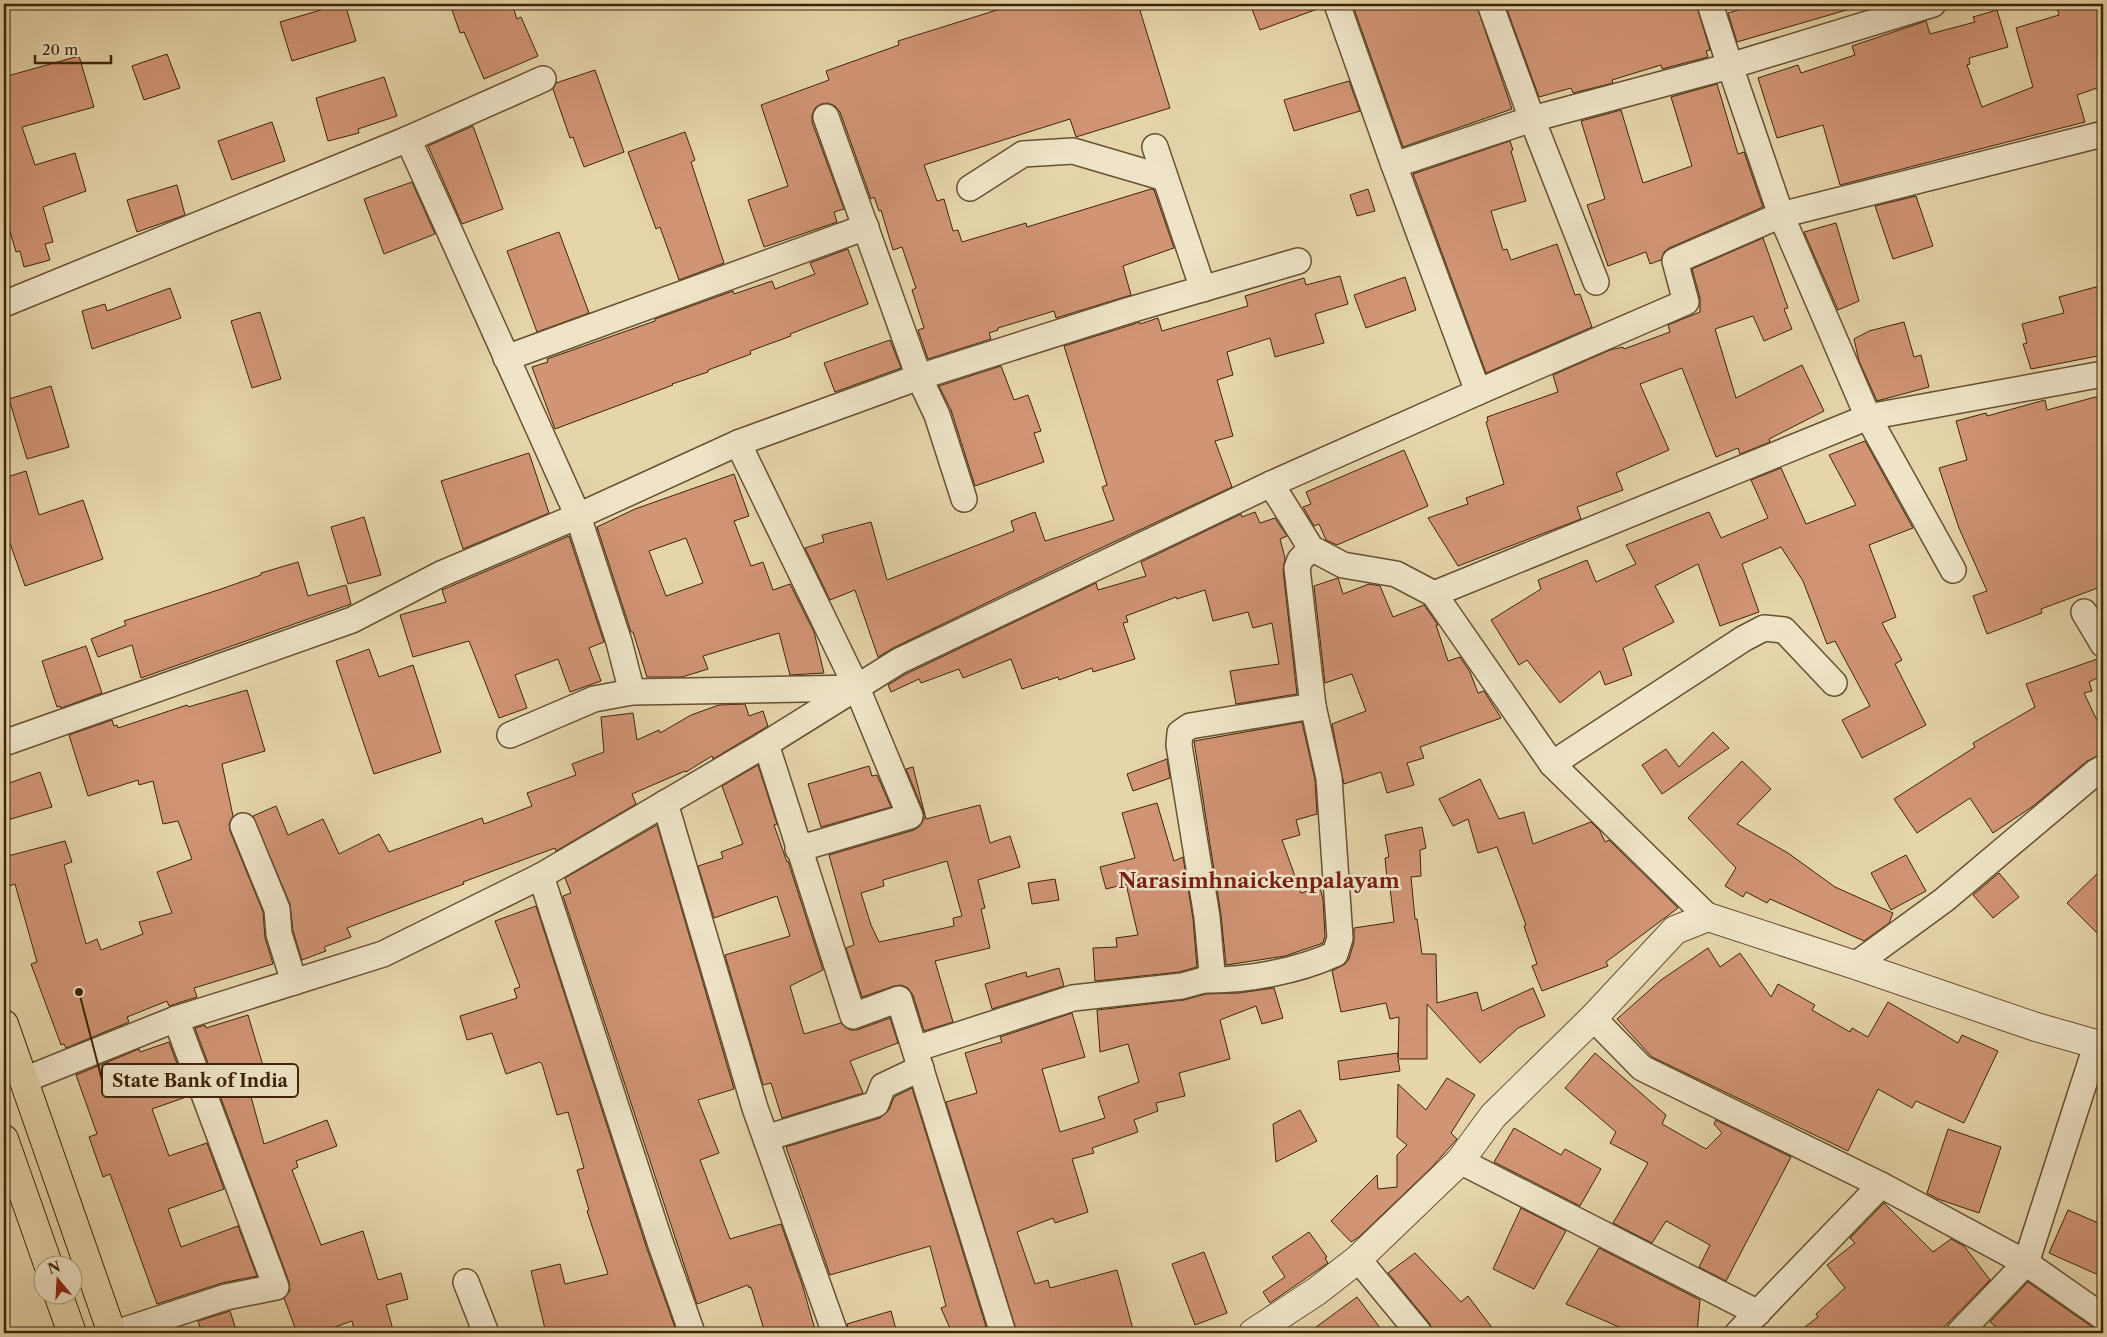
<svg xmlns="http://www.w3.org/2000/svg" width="2107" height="1337" font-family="'Libre Caslon Text',serif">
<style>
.building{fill:#d19475;stroke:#3d2508;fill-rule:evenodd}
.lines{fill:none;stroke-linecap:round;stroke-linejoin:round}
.minor-casing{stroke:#675131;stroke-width:28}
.tertiary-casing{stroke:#675131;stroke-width:30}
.trunk-casing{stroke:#3d2508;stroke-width:30}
.minor{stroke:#efe4c8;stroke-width:25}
.tertiary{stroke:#efe4c8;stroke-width:28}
.trunk{stroke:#e6d5ab;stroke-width:28}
.labels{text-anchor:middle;stroke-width:5;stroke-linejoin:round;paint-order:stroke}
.district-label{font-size:21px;font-weight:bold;fill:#7a1f14;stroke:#efe4c8}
.leader{fill:none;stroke:#3d2508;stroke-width:2}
.callout-dot{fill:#3d2508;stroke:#efe4c8;stroke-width:2}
.callout{fill:#efe4c8;stroke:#3d2508;stroke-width:2}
.callout-label{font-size:18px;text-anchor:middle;font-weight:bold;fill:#3d2508}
</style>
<rect width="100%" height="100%" fill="#e6d5ab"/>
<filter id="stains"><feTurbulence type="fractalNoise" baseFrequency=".004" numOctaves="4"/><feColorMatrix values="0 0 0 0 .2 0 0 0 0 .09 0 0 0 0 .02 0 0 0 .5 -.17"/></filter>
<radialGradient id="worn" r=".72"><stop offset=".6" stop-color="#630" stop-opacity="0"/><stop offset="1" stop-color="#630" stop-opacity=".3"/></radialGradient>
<g class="building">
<polygon points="341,4 345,4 356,41 292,61 280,22"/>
<polygon points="450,4 512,4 517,19 521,17 538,56 484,79 464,32 460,33"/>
<polygon points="1016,4 1138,4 1170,108 1076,137 1070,119 924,165 937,201 944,199 953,231 958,230 962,242 1026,223 1027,227 1151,189 1154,190 1174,248 1123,266 1131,295 1056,318 1054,311 998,328 998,330 989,333 991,339 928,359 918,330 924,328 912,290 916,288 902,247 893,250 881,210 879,211 874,197 871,199 840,112 835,106 828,103 821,104 815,108 812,115 812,122 844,209 834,212 837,222 764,247 748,200 788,186 761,105 829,80 826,71 899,45 898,41"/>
<polygon points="1250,4 1323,4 1323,7 1260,30"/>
<polygon points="1360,4 1476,4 1512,109 1403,147 1353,6"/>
<polygon points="1505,4 1696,4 1710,50 1706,51 1708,57 1662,69 1661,65 1612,80 1613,83 1573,93 1571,88 1539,97"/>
<polygon points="1758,4 1849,4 1850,9 1737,42 1728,13"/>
<polygon points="2056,4 2103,4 2103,86 2077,95 2085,122 1840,185 1823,125 1777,138 1758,78 1798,65 1801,73 1855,55 1852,46 1926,21 1930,34 1975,22 1973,17 1997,10 2008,47 1969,58 1970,64 1967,65 1982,107 2033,87 2016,28 2059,15"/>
<polygon points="167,54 180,88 144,100 132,66"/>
<polygon points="79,56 94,107 22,127 35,165 75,153 86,191 43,207 53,242 45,244 50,260 24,267 20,251 16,252 4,211 4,77"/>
<polygon points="595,70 624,152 584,167 573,137 570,138 553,89 556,83"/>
<polygon points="384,77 397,116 358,129 359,133 328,141 316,98"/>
<polygon points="1349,81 1360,111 1294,131 1284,100"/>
<polygon points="1717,84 1738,154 1744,152 1763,207 1669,248 1664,252 1661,260 1650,264 1646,252 1608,266 1587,205 1605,199 1581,121 1621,110 1643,183 1692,166 1671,97"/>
<polygon points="272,122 285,161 232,180 218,141"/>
<polygon points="473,126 503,209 462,224 428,146"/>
<polygon points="685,132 695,160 691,162 724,263 679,280 660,227 656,229 628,152"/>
<polygon points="1510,141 1513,150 1511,151 1526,201 1491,211 1503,250 1507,249 1511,260 1557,244 1575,295 1580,294 1592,327 1486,373 1413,174"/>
<polygon points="412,182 435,234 384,254 364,199"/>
<polygon points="177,185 185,215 137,232 127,200"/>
<polygon points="1368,189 1375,211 1357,216 1350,195"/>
<polygon points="1916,196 1933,246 1893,259 1875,206"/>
<polygon points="1836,223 1859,301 1838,310 1804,232"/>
<polygon points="559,232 589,313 537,332 507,251"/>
<polygon points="1763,238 1788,308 1784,309 1792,329 1764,341 1753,316 1715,329 1736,398 1802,365 1824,411 1769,439 1770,442 1740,454 1738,448 1716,457 1682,368 1640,384 1669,450 1616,473 1623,490 1577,507 1581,519 1458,566 1428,518 1468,504 1466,498 1504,484 1486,422 1488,421 1487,417 1558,392 1553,375 1610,350 1623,347 1624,349 1670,332 1668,325 1700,312 1700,298 1692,269"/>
<polygon points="848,249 868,304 790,334 791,336 750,351 751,354 708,370 708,372 672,384 673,385 555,429 532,367 548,362 547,359 655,321 655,319 733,291 734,294 772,281 775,289 815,274 810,263"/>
<polygon points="1340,276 1348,304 1315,314 1324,343 1275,357 1270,338 1227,352 1233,375 1217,380 1233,436 1215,441 1232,487 1088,554 893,648 878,657 855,590 830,600 805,548 824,542 822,535 871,522 887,580 1014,531 1011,521 1035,512 1045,541 1114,520 1102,487 1107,485 1064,346 1134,324 1139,322 1140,324 1158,318 1162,331 1248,306 1245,296 1304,278 1306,285"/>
<polygon points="1405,277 1416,310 1366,328 1354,295"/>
<polygon points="2103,285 2103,355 2031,369 2023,344 2027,343 2022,324 2064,313 2059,297"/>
<polygon points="170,288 181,318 92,349 82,311 105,304 107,311"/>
<polygon points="260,312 281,379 252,388 231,321"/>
<polygon points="1904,322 1914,357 1921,355 1929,387 1877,401 1859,361 1854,339 1869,331"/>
<polygon points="890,340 901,368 835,392 824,363"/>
<polygon points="1001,366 1014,400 1028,395 1041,431 1034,433 1044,462 975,486 951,410 939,386"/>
<polygon points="51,386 69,447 27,459 9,399"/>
<polygon points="2103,395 2103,586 2041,609 2042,613 1987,634 1973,596 1987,591 1959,528 1939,468 1967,460 1956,421 1986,413 1987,416 2045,400 2047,410"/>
<polygon points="1865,441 1913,528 1869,545 1896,617 1882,623 1902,660 1895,664 1926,725 1862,758 1842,720 1870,706 1835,641 1827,644 1803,581 1781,547 1742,564 1759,612 1720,626 1698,564 1655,586 1674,622 1623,648 1632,675 1605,685 1600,671 1560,703 1527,660 1519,665 1491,620 1541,589 1538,580 1587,560 1596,582 1636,564 1626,545 1709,512 1721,538 1768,518 1751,480 1781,468 1806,524 1856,505 1829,455"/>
<polygon points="1404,450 1428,506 1337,545 1326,540 1319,524 1314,526 1303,507 1311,504 1306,492"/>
<polygon points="529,453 549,513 463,549 441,481"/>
<polygon points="26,471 39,515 83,500 103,559 25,586 4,526 4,478"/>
<path d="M734,474L749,516L734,521L751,566L763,562L773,590L790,584L814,632L824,673L790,675L779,633L703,656L708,669L682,677H647L633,632H631L597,527L635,509ZM686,538L703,583L666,596L649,551Z"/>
<polygon points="1255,512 1260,523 1275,518 1287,536 1280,539 1285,558 1283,570 1297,694 1236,704 1230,671 1279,664 1272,623 1253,628 1248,612 1213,621 1205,590 1177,599 1176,597 1126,616 1128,622 1123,623 1135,659 1093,672 1092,668 1059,680 1058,677 1022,689 1011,659 963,678 959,669 921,683 919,679 891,692 888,685 906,674 1096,583 1098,590 1146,576 1141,562 1241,514 1242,517"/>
<polygon points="364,517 381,575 348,584 331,527"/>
<polygon points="569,536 604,642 589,648 601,681 570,692 558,659 515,675 527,708 499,718 469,641 413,657 400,615 446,602 442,590"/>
<polygon points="298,562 308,596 346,585 351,604 141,678 132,645 98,657 91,639 126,625 124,621 221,589 261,575 261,573"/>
<polygon points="1338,578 1343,594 1369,584 1380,586 1393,617 1424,605 1438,625 1436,625 1448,661 1460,657 1470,672 1478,693 1484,691 1501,718 1420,747 1424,758 1407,763 1414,785 1387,793 1381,772 1344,784 1332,724 1366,711 1352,674 1325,683 1314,586"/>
<polygon points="86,646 102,693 61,708 60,706 57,707 42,661"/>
<polygon points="369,649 379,677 413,665 441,752 374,774 336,661"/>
<polygon points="2100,658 2103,658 2103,675 2089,682 2092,691 2084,693 2103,733 2103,754 2087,761 2032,807 1993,833 1970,798 1917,833 1894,799 1975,747 1973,743 2035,707 2026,684"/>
<polygon points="247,690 265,751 222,764 233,816 229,824 230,831 263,912 265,938 273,964 194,988 197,997 169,1006 167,1001 127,1017 129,1022 66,1048 64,1044 61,1045 31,964 37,962 15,884 4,888 4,864 10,862 8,856 65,841 72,862 64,865 86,944 97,939 101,950 143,934 139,922 172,913 157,872 192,859 178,821 163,824 153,781 139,785 138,780 88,796 69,735 112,720 114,726 117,725 118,728 187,705 188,707"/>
<polygon points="745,704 749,716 763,711 768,726 713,759 712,756 686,772 685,771 632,794 636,804 556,851 555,848 463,882 464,884 347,928 351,937 324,947 326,951 302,960 293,931 290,904 253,816 276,806 288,835 323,819 339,854 379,834 389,852 482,818 484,824 532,806 527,793 576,775 572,764 604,752 601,717 633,713 637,740 659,730 660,733 691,715 719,705"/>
<polygon points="1302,722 1315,780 1317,814 1296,820 1300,835 1282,840 1301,893 1320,888 1323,899 1325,936 1323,943 1285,956 1226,965 1221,915 1194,741"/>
<polygon points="1713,732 1729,748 1662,794 1642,765 1666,749 1679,767"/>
<polygon points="1167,759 1170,778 1133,791 1127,774"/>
<polygon points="1742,761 1771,789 1737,824 1788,853 1835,887 1893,913 1889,923 1864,941 1770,899 1767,903 1746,892 1743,897 1725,886 1736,868 1688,818"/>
<polygon points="758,765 777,824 774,825 787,862 788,861 823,970 790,986 804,1034 841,1023 850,1030 857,1030 890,1018 898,1043 850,1061 863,1093 782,1118 771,1083 763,1085 725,955 790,936 777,896 714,918 698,866 723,858 721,852 743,844 722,786"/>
<polygon points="869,766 872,776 877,775 891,807 821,827 808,784"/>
<path d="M913,767L926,819L980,805L990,843L1010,836L1020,867L978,880L985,908L981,909L990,948L935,961L953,1022L924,1031L913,995L908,988L901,985L894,986L862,997L846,948L854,945L829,855L914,830L920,826L924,819L923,810L906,769ZM947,861L962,916L953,918L954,926L879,942L871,925L861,893L884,886L883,880Z"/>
<polygon points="40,772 52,807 4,821 4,785"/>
<polygon points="1480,779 1499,819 1524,812 1533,844 1591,822 1600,831 1605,842 1609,840 1678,908 1606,962 1608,966 1542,991 1532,966 1537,964 1524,926 1526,925 1497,847 1478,853 1468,819 1453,826 1439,799"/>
<polygon points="1157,803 1174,861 1183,857 1193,919 1197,967 1179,972 1095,981 1093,948 1117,947 1116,938 1138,935 1126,884 1106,889 1100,867 1135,858 1122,813"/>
<polygon points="657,825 734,1089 698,1100 719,1153 700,1160 730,1239 781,1224 802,1284 816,1333 765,1333 751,1287 749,1288 748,1285 697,1304 563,896 571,893 565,878"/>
<polygon points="1422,827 1426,848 1420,850 1421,876 1411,877 1415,919 1417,919 1422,954 1436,954 1437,1003 1477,992 1482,1011 1533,988 1545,1016 1518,1028 1480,1063 1427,1004 1427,1059 1398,1059 1400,1071 1340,1080 1338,1061 1398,1053 1398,1058 1399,1017 1390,1019 1386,1003 1341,1012 1332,971 1345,964 1349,959 1354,942 1354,928 1394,922 1389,879 1387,879 1385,858 1389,857 1385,835"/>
<polygon points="1906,855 1926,891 1891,910 1871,873"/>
<polygon points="2103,868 2103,939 2067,903"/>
<polygon points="1999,873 2019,897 1993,918 1973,895"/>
<polygon points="1055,879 1059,900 1032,904 1028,883"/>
<polygon points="536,906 646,1246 677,1333 546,1333 531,1271 560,1264 565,1284 608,1274 587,1211 589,1210 577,1170 584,1168 568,1112 557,1115 542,1064 540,1062 506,1074 492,1033 467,1040 460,1016 517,998 514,989 520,987 495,921"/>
<polygon points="1708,948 1720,967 1740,953 1771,997 1778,984 1815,1005 1812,1010 1850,1032 1852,1028 1868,1037 1888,1002 1958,1043 1962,1035 1998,1051 1964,1123 1916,1101 1912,1108 1878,1089 1848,1151 1652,1057 1617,1019 1661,980"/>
<polygon points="1059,968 1064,986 992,1009 985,984 1026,972 1027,977"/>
<polygon points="1274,988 1283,1018 1262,1024 1256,1006 1220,1020 1230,1059 1179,1073 1185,1096 1156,1103 1158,1111 1134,1120 1138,1132 1092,1148 1094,1153 1072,1159 1088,1212 1055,1223 1053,1218 1017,1232 1035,1284 1048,1280 1050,1288 1117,1270 1134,1333 1017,1333 946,1102 977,1093 965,1053 1002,1042 1000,1037 1072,1013 1085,1057 1042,1069 1060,1132 1105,1118 1098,1097 1139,1082 1128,1044 1100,1052 1097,1010 1184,1000 1206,994 1239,993"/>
<polygon points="248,1015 264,1069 245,1075 264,1144 327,1120 337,1146 296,1161 298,1167 292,1170 321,1245 363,1231 378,1280 401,1273 408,1299 386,1305 394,1333 355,1333 352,1321 318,1333 297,1333 284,1298 290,1291 289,1282 195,1028 205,1025 206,1028"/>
<polygon points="169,1042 189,1096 152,1109 169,1156 207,1143 224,1189 168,1209 181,1247 238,1226 257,1276 222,1283 157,1304 110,1174 103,1177 89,1137 97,1134 76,1075 139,1049 140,1052"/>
<polygon points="1595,1053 1666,1115 1662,1124 1706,1149 1722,1133 1714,1124 1716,1120 1791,1157 1726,1281 1699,1267 1710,1245 1666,1221 1652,1243 1613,1223 1648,1163 1610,1143 1616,1132 1565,1088"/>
<polygon points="1447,1078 1475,1095 1451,1133 1457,1139 1432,1167 1359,1237 1351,1242 1331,1221 1377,1175 1378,1189 1397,1187 1397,1155 1407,1145 1397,1137 1398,1084 1426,1110"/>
<polygon points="912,1088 988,1333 952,1333 941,1308 946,1306 930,1246 830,1275 786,1147 880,1118 889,1110 894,1097"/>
<polygon points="1300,1110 1317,1141 1276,1162 1273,1124"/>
<polygon points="1514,1128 1561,1155 1565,1149 1601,1169 1580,1206 1494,1162"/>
<polygon points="1948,1129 2001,1147 1979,1213 1938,1199 1927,1193"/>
<polygon points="1884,1203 1933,1252 1951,1239 1964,1246 1990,1280 1938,1333 1797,1333 1818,1317 1816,1314 1845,1288 1827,1265 1855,1243 1850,1238"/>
<polygon points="1521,1208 1566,1231 1534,1289 1493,1269"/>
<polygon points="2068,1210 2103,1225 2103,1277 2049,1253"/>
<polygon points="1309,1232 1327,1257 1325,1258 1328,1263 1270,1303 1263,1292 1285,1277 1272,1257"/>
<polygon points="1599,1248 1700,1300 1697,1333 1633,1333 1566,1304"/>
<polygon points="1204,1252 1227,1313 1195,1325 1172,1264"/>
<polygon points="1415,1253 1461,1302 1468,1296 1496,1333 1433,1333 1430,1324 1388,1273"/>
<polygon points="2028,1282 2095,1329 2103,1331 2103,1333 2004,1333 1990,1322"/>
<polygon points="1357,1297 1384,1333 1308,1333"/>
<polygon points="230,1311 237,1333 202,1333 198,1321"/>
<polygon points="891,1311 897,1333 849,1333 847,1324"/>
</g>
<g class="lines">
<g class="minor-casing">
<g id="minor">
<polyline points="1337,4 1394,165"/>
<polyline points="1710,4 1730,66 1933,4"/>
<polyline points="826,117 919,377 937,415 964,499"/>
<polyline points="408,139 543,79"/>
<polyline points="1155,147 1203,289"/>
<polyline points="970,188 1023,154 1073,151 1165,178"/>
<polyline points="4,304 408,139 578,516 619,642 632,692"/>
<polyline points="506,358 866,227"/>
<polyline points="1478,392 1686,302 1675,261 1781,215 2103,134"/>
<polyline points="738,443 857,688"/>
<polyline points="1271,484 1478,392 1394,165 1532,119 1596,282"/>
<polyline points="1953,570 1868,417 2103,374"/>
<polyline points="1434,594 1868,417 1781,215 1730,66 1532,119 1490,4"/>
<polyline points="2084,612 2103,644"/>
<polyline points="510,735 594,699 632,692 857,688 910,816 798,849"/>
<polyline points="4,743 352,620 441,574 578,516 738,443 919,377 1130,310 1298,261"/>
<polyline points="766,744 853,1016 899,999 1003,1333"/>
<polyline points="1552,764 1743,639 1764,628 1784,630 1834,683"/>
<polyline points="665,803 755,1108 835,1333"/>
<polyline points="243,826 277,909 279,934 294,982"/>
<polyline points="541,876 660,1242 692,1333"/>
<polyline points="1855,965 1944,900 2096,772 2103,768"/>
<path d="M1204,980C1246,981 1298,971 1335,954L1340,938L1329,778L1313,706L1297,568L1300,560L1311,548"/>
<polyline points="1593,1018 1642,1068 1881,1185 2026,1263 2103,1317"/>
<polyline points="915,1049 1073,998 1182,986 1204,980 1212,972 1207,917 1179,745 1180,733 1190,726 1313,706"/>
<polyline points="24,1080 176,1019 383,954 541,876 766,744 899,661 1271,484 1311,548 1343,565 1396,574 1434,594 1552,764 1708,917"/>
<polyline points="766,1138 876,1104 883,1086 921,1068"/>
<polyline points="1460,1161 1758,1313"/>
<polyline points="1358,1259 1419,1333"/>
<polyline points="466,1282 486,1333"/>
<polyline points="116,1333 226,1297 276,1287 176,1019"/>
<polyline points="1738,1333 1881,1185"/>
<polyline points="1959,1333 2026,1263 2096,1046"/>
</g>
</g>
<g class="tertiary-casing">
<polyline id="tertiary" points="1253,1333 1317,1291 1358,1259 1460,1161 1493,1116 1593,1018 1675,930 1708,917 1855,965 2036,1027 2103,1046"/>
</g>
<g class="trunk-casing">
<g id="trunk">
<polyline points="4,1024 112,1333"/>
<polyline points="4,1139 48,1264"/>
<polyline points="58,1294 72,1333"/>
</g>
</g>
<use href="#minor" class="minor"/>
<use href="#tertiary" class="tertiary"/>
<use href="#trunk" class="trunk"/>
</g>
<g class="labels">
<g class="district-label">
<text x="1259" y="888">Narasimhnaickenpalayam</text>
</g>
</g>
<path class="leader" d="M79 992L102 1080"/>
<circle class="callout-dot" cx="79" cy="992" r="5"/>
<rect class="callout" x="102" y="1064" width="196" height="33" rx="5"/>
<g class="callout-label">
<text x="200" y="1087">State Bank of India</text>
</g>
<rect width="2107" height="1337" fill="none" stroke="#e6d5ab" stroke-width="20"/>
<rect x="5" y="5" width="2097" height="1327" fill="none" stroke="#3d2508" stroke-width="2.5"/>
<rect x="10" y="10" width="2087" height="1317" fill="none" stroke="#3d2508"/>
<g transform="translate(58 1280) rotate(342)"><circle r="24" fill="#efe4c8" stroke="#a8987b"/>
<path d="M0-4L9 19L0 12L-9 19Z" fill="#8f2418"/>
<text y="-8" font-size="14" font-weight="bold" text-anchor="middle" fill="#3d2508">N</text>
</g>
<path d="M35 55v8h76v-8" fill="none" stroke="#3d2508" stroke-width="2.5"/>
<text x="42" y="55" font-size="15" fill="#3d2508" stroke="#efe4c8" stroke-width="4" paint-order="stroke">20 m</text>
<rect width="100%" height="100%" filter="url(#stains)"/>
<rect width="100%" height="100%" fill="url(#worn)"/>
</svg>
